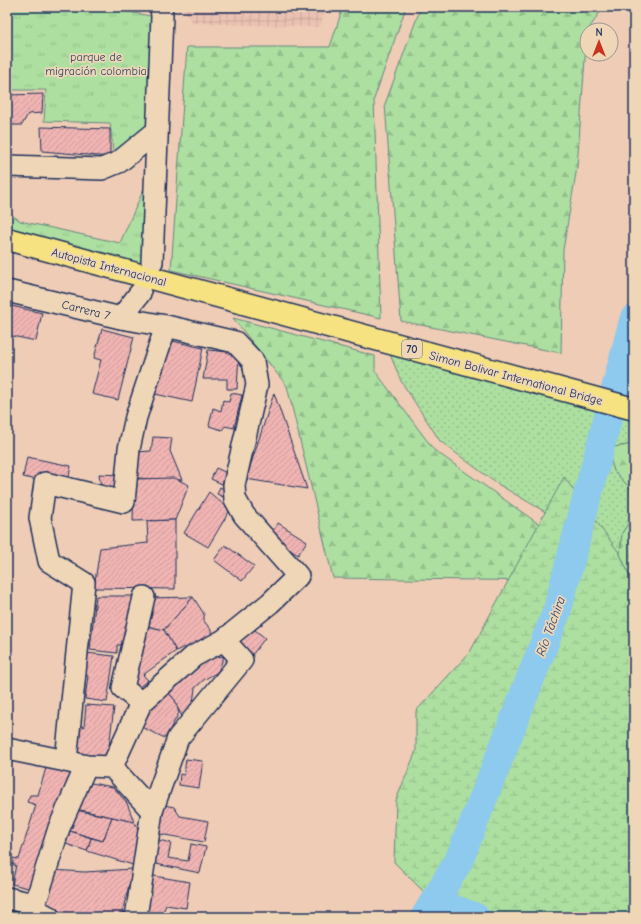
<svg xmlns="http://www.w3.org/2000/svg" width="641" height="924" font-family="'Comic Neue',sans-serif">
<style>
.industrial{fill:url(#industrial-grid)}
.grass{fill:url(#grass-dots);stroke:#64877f}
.forest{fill:url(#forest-firs);stroke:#64877f}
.wetland{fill:url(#wetland-marsh);stroke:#64877f}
.park{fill:url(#park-tufts);stroke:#64877f}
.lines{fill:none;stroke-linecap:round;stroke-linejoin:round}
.river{stroke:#8ecaee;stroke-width:29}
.building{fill:url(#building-hatch);stroke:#1b2f5e}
.minor-casing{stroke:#1b2f5e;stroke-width:24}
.highway-casing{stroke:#1b2f5e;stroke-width:25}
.minor{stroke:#eed6b6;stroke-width:21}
.highway{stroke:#f7e281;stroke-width:22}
.labels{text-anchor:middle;stroke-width:3.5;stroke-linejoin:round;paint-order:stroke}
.shield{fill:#eed6b6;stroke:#5a6178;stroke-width:1}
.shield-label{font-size:11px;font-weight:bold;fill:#1b2f5e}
.park-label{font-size:12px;fill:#314968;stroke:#eed6b6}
.street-label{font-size:12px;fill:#1b2f5e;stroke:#eed6b6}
.water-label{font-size:13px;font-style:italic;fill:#2c4674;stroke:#eed6b6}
</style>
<defs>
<pattern id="industrial-grid" width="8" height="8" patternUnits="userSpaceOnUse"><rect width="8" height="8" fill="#ebc2b2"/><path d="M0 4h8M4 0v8" fill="none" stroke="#c9a79c"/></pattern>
<pattern id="grass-dots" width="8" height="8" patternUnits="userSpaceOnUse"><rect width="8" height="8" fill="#addfa0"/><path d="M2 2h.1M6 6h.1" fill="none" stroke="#94c08c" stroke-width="1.8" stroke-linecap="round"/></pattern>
<pattern id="forest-firs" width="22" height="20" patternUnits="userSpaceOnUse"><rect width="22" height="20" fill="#addfa0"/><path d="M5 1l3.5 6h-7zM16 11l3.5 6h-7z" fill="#94c08c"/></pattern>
<pattern id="wetland-marsh" width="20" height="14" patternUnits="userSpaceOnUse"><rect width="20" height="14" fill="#addfa0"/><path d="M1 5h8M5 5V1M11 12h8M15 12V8" fill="none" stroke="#94c08c"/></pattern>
<pattern id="park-tufts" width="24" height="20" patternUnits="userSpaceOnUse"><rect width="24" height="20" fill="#addfa0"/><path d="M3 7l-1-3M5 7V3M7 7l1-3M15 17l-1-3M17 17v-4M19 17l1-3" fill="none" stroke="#94c08c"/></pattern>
<pattern id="building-hatch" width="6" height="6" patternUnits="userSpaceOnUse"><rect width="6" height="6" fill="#f0b4b2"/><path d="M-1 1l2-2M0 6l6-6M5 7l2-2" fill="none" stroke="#cd9b9c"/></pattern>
</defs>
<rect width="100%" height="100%" fill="#efccb5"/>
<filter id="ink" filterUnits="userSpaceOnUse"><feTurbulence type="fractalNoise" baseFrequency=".025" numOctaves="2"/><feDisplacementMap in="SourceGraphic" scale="8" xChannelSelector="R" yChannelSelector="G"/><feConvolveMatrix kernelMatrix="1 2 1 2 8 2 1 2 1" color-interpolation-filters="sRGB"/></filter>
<g filter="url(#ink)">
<polygon class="industrial" points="181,7 326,7 320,27 193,23"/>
<polygon class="grass" points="387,347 634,416 634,444 608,448 614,471 630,488 634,503 634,515 622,533 620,554 592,533 559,520 496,483 440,441 401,381"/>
<g class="forest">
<polygon points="343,7 406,7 374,99 381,318 171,270 187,47 330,47"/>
<polygon points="421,7 603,7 587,32 577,167 563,250 561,353 401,321 385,104"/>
<polygon points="233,318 375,356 375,371 434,450 553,534 546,581 333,578 287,386"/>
<polygon points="634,444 634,503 630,488 614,471 607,448"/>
<polygon points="634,515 634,586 620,554 622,533"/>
</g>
<polygon class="wetland" points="564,477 620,554 634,586 634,917 474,917 434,902 394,862 396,800 416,751 416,711 470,652"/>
<g class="park">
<polygon points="7,7 102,7 156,17 152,126 114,159 110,123 44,121 46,90 7,90"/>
<polygon points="149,177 148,265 115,259 46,243 7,228 7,211 20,221 120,243"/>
</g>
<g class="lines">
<g class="river">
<polyline points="434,902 475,917"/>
<polyline points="425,917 459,860 557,611 634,319"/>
</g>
</g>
<g class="building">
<polygon points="43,94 42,113 28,114 22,125 7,125 7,95"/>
<polygon points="41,127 110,129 110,157 42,151"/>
<polygon points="7,305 42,313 36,341 7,335"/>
<polygon points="102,329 134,337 118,400 92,394 101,360 94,358"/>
<polygon points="168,340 203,348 192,402 155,394"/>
<polygon points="208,350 239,353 237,389 227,389 227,379 203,379"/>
<polygon points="231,393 242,395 234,428 225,426 222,430 209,426 213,408 221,411 223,400 229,402"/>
<polygon points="274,393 307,489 246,479"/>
<polygon points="153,437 172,438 170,451 182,480 135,478 136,452 151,451"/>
<polygon points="27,457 71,466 67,486 23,477"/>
<polygon points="216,468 227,473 222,484 211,479"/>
<polygon points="99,474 122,475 121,497 102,494"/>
<polygon points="174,478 189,485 175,520 133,521 134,479"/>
<polygon points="220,487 228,491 225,498 217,494"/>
<polygon points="209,492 230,510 208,547 184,533"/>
<polygon points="175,520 175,589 94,588 100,548 148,543 147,521"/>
<polygon points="278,523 307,541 298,555 269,536"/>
<polygon points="225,545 254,566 242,581 214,560"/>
<polygon points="96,596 139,596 125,645 117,645 117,653 90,650"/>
<polygon points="193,597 164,630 142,625 147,598"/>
<polygon points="193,597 204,614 204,621 211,630 212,645 190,654 184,647 176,651 164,630"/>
<polygon points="142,625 164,630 176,651 143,675 148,680 138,688 132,682"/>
<polygon points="250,626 265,638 252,655 236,644"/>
<polygon points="86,653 114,656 107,702 85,699 88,676 83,674"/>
<polygon points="224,656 218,672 205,679 195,688 193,703 194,711 182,716 177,707 175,700 165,689 200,660"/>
<polygon points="165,689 175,700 179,713 165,738 139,726 144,708"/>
<polygon points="86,705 114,707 107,763 74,756 76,725 84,727"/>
<polygon points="186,759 203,761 199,788 179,785 180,774 184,775"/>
<polygon points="46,768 76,774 36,890 12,884 16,865 13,865 13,858 19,859 36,805 27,802 30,795 38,795"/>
<polygon points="86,782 113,787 127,803 134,822 76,809"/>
<polygon points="159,804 174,807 180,816 208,821 204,842 154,833"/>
<polygon points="75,810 112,817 103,841 70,831"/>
<polygon points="112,817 134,822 141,833 133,865 87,851 91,838 103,841"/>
<polygon points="70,831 91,838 87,851 66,844"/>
<polygon points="155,839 171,843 168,858 188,861 191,844 206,847 200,873 151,863"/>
<polygon points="133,869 121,917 80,917 40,906 50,870 85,872"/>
<polygon points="148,875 190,882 186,908 166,905 162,914 142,911"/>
</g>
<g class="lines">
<g class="minor-casing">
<g id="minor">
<polyline points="7,166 102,169 119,162 157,131"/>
<polyline points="152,262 161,41 162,16 161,7"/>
<polyline points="7,291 121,318 166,326 235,342 253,361 257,385 234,485 235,499 244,515 298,576 270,603 224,640 194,656 141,703 112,767"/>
<polyline points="121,318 140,293"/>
<polyline points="141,703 123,688 144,597"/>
<polyline points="7,749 66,761 86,766 112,767 152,811"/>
<polyline points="66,761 84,583 49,561 40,518 45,483 124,502 129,449 136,417 166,326"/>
<polyline points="7,898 33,904"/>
<polyline points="33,904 38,895 59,828 86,766"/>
<polyline points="33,904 38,911 49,917"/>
<polyline points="136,917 152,811 178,738 242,660 224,640"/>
</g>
</g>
<g class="highway-casing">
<polyline id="highway" points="7,239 634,409"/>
</g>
<use href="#minor" class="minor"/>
<use href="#highway" class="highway"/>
</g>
</g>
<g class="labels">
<rect class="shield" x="402" y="340" width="20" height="18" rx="3"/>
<g class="shield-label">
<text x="412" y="353">70</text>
</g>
<g class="park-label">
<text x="96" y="61">parque de<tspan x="96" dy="14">migración colombia</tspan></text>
</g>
<g class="street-label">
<text transform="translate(109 267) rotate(15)" y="4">Autopista Internacional</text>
<text transform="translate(86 310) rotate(14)" y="4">Carrera 7</text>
<text transform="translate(516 378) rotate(15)" y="4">Simon Bolivar International Bridge</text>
</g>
<g class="water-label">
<text transform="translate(550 626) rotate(-70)" y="5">Río Táchira</text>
</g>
</g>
<rect width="641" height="924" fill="none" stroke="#eed6b6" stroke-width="24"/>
<rect x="12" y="12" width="617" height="900" fill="none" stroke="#1b2f5e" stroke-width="1.5" filter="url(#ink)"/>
<g transform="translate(599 42)"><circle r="19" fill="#eed6b6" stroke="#9a9393"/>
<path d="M0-3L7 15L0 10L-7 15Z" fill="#c8321e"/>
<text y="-6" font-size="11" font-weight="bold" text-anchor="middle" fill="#1b2f5e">N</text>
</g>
</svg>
